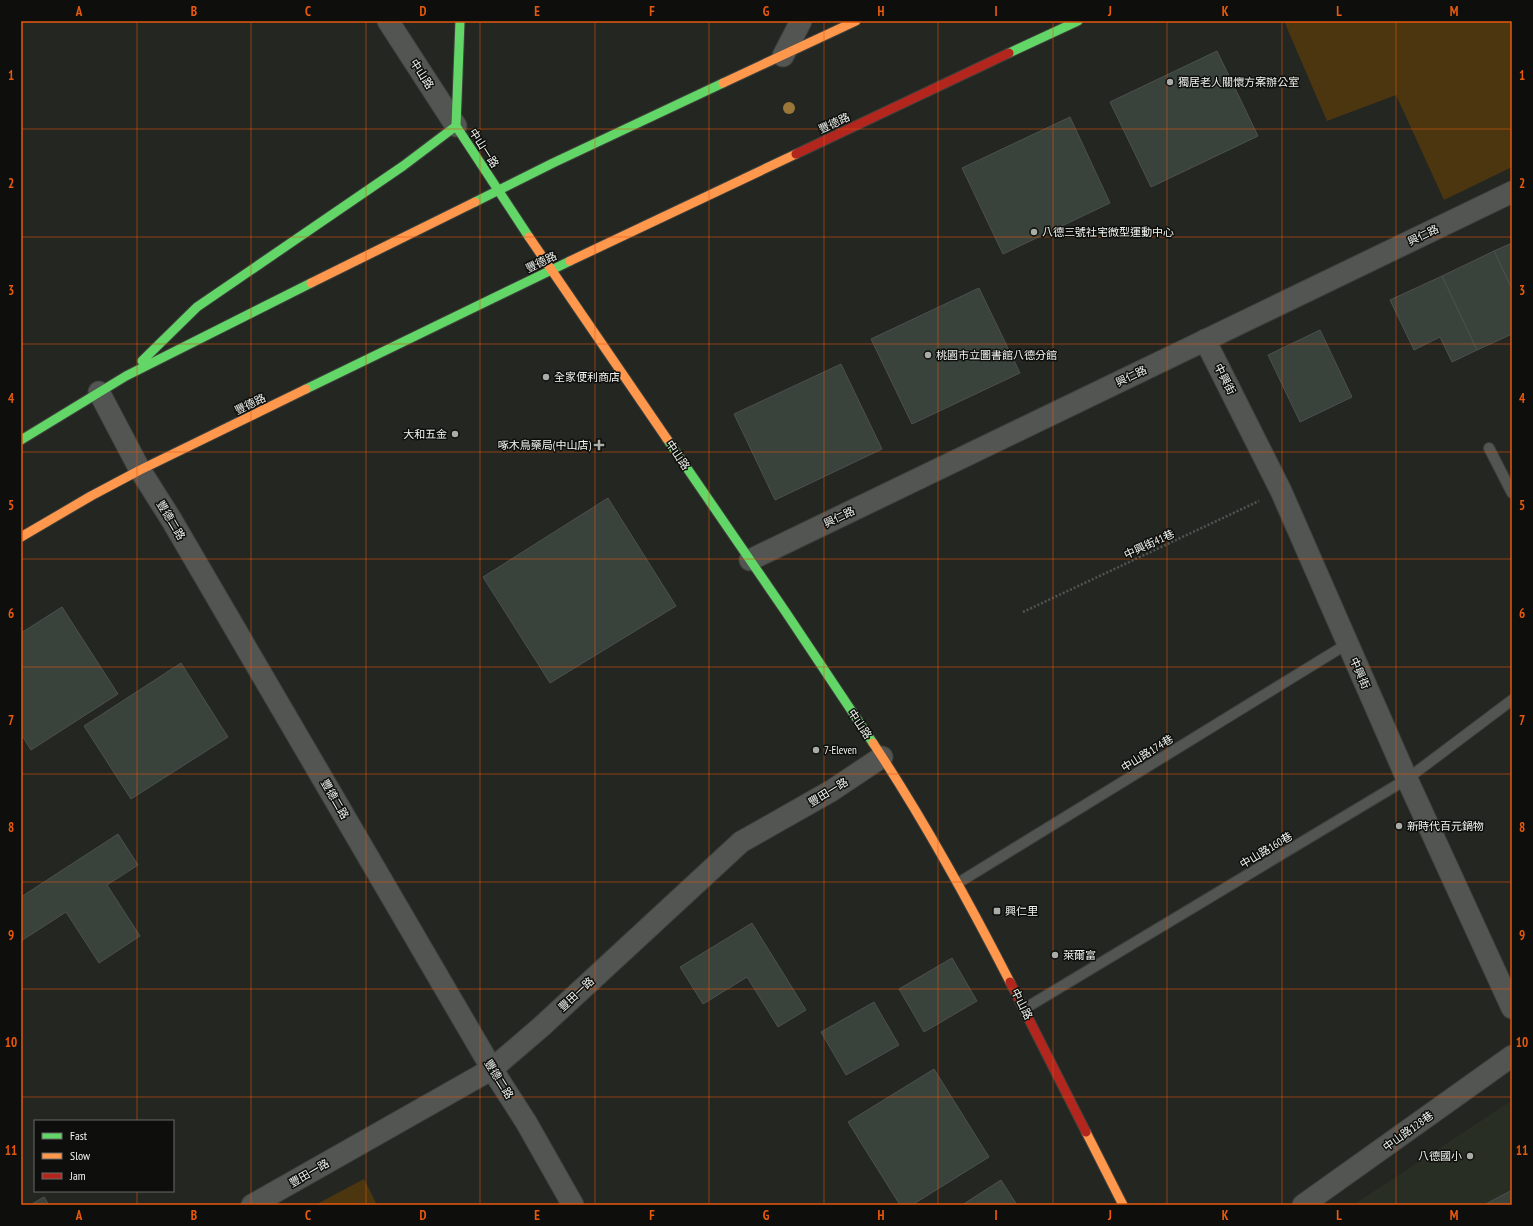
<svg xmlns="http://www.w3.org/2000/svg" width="1533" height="1226" font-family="'PT Sans Narrow','Noto Sans TC',sans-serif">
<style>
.built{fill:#282e23}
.green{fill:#4c3610}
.building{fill:#39433c;stroke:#4d504d}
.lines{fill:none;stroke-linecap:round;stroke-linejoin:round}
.lane-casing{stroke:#3e403c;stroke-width:12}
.street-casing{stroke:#3e403c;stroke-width:23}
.fast-casing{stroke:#3e403c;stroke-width:11}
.slow-casing{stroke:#3e403c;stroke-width:11}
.jam-casing{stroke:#3e403c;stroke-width:11}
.path{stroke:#525451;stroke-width:2.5;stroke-dasharray:2 2;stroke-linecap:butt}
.lane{stroke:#535552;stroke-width:10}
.street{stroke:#535552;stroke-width:21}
.fast{stroke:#63d668;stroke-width:9}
.slow{stroke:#ff974d;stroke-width:9}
.jam{stroke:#b3261e;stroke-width:9}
.tree{fill:#9a7739}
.grid{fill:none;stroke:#e8590c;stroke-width:1;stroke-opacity:0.55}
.poi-dot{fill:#a9aca7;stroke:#0e0f0c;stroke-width:1.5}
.labels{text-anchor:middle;stroke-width:3;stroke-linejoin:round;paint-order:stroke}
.street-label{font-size:11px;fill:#f1f4ef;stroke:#0e0f0c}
.poi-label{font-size:11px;fill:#f1f4ef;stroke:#0e0f0c;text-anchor:start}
.neatline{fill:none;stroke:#e8590c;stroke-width:1.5}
.grid-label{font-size:13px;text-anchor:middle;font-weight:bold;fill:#e8590c}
</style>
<rect width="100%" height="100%" fill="#232621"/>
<polygon class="built" points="1512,1100 1512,1205 1353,1205 1502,1107"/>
<g class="green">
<polygon points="1284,21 1512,21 1512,167 1444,200 1396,95 1327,121"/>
<polygon points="364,1179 377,1205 315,1205"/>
</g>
<g class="building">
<polygon points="1217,51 1258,136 1151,187 1110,102"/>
<polygon points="1070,117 1110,203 1003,254 962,168"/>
<polygon points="1512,243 1512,289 1494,251"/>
<polygon points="1494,251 1512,289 1512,334 1477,350 1442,276"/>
<polygon points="1442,276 1477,350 1452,362 1440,337 1414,350 1390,300"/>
<polygon points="979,288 1020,373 912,424 871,339"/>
<polygon points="1320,330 1352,397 1300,422 1268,355"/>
<polygon points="841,364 882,449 775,500 734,414"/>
<polygon points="608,498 676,606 550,683 483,577"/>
<polygon points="62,607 118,694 31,750 21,734 21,633"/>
<polygon points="181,663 228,737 131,799 84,726"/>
<polygon points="118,834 138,865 107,885 140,936 99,963 66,912 21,941 21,897"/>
<polygon points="752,923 806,1010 778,1027 747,977 703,1004 680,967"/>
<polygon points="952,958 977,1001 924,1032 899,989"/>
<polygon points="874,1002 899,1045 846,1075 821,1032"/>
<polygon points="934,1069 989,1157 912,1205 900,1205 848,1122"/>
<polygon points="1001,1180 1017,1205 962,1205"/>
<polygon points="1512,1190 1512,1205 1484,1205"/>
<polygon points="44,1197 49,1205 30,1205"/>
</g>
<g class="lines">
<g class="lane-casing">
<g id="lane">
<polyline points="1489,448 1512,493"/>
<polyline points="958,883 1347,644"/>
<polyline points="1024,1009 1407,779 1512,700"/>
</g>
</g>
<g class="street-casing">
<g id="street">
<polyline points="388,21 456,126"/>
<polyline points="783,56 801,21"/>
<polyline points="1205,340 1281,491 1407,779 1512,1008"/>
<polyline points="99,392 140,470 171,519 492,1069 526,1122 573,1205"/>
<polyline points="750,560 1512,192"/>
<polyline points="252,1205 492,1069 541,1027 741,842 831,791 882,757"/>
<polyline points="1303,1205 1512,1056"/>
</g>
</g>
<g class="fast-casing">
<g id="fast">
<polyline points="460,21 456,126 529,237"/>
<polyline points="1009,53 1078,21"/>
<polyline points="475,202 553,163 723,83"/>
<polyline points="142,361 197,307 403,166 456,126"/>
<polyline points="306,389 570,261"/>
<polyline points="667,439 785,611 873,743"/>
<polyline points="21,440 126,376 311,283"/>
</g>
</g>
<g class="slow-casing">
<g id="slow">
<polyline points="723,83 856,21"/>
<polyline points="529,237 667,439"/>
<polyline points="570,261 796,154"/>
<polyline points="311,283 475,202"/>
<polyline points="21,537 91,496 140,470 306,389"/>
<path d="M873,743C924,820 968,900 1010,982"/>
<polyline points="1086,1132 1123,1205"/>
</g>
</g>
<g class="jam-casing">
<g id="jam">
<polyline points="796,154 1009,53"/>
<polyline points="1010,982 1086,1132"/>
</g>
</g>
<polyline class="path" points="1023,612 1259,501"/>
<use href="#lane" class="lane"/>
<use href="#street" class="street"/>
<use href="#fast" class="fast"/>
<use href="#slow" class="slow"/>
<use href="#jam" class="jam"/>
</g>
<circle class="tree" cx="789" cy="108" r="6"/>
<path class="grid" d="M137,21V1121M251,21V1205M366,21V1205M480,21V1205M595,21V1205M709,21V1205M824,21V1205M938,21V1205M1053,21V1205M1167,21V1205M1282,21V1205M1396,21V1205M21,129H1512M21,237H1512M21,344H1512M21,452H1512M21,559H1512M21,667H1512M21,774H1512M21,882H1512M21,989H1512M21,1097H1512M137,1191V1205"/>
<g class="poi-dot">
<circle cx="1170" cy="82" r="4"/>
<circle cx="1034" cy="232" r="4"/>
<circle cx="928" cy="355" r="4"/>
<circle cx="546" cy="377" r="4"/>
<circle cx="455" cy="434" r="4"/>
<path d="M597 439h4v4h4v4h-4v4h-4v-4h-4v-4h4z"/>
<circle cx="816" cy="750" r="4"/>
<circle cx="1399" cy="826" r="4"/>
<rect x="993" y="907" width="8" height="8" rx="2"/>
<circle cx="1055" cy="955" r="4"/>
<circle cx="1470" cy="1156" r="4"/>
</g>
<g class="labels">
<g class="street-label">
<text transform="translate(422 74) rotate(57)" y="4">中山路</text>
<text transform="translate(834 123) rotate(-25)" y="4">豐德路</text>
<text transform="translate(484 148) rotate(57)" y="4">中山一路</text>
<text transform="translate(1423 235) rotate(-26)" y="4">興仁路</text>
<text transform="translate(541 262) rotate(-26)" y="4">豐德路</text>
<text transform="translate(1131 376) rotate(-26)" y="4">興仁路</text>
<text transform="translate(1225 379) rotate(63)" y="4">中興街</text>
<text transform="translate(250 404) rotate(-26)" y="4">豐德路</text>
<text transform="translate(678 455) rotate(56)" y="4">中山路</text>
<text transform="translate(839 517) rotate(-26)" y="4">興仁路</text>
<text transform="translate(171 520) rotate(59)" y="4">豐德二路</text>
<text transform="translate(1149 544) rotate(-25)" y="4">中興街41巷</text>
<text transform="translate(1360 673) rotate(66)" y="4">中興街</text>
<text transform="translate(860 724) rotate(56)" y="4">中山路</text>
<text transform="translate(1147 753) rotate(-32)" y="4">中山路174巷</text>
<text transform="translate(828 792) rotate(-31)" y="4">豐田一路</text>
<text transform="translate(335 799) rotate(60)" y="4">豐德二路</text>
<text transform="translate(1266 850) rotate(-31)" y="4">中山路160巷</text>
<text transform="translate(576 994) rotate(-43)" y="4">豐田一路</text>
<text transform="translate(1022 1004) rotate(63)" y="4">中山路</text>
<text transform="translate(499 1079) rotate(58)" y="4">豐德二路</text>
<text transform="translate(1408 1131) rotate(-36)" y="4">中山路128巷</text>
<text transform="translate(309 1173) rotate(-30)" y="4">豐田一路</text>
</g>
<g class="poi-label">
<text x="1178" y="86">獨居老人關懷方案辦公室</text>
<text x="1042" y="236">八德三號社宅微型運動中心</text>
<text x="936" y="359">桃園市立圖書館八德分館</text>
<text x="554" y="381">全家便利商店</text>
<text x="447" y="438" text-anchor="end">大和五金</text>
<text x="591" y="449" text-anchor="end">啄木鳥藥局(中山店)</text>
<text x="824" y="754">7-Eleven</text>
<text x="1407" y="830">新時代百元鍋物</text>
<text x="1005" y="915">興仁里</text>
<text x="1063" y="959">萊爾富</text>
<text x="1462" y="1160" text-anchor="end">八德國小</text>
</g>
</g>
<rect width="1533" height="1226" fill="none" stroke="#0e0f0c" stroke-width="44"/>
<rect x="34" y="1120" width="140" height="72" fill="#0e0f0c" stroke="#696b67"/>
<rect x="42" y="1133" width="20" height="6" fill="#63d668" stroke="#696b67"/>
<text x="70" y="1140" font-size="12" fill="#f1f4ef">Fast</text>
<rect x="42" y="1153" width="20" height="6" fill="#ff974d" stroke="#696b67"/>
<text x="70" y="1160" font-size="12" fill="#f1f4ef">Slow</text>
<rect x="42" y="1173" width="20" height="6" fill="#b3261e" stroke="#696b67"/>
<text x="70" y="1180" font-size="12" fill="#f1f4ef">Jam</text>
<rect x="22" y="22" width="1489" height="1182" class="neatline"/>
<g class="grid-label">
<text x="79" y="16">A</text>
<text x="194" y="16">B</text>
<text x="308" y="16">C</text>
<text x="423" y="16">D</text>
<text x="537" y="16">E</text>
<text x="652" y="16">F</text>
<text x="766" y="16">G</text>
<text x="881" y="16">H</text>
<text x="996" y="16">I</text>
<text x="1110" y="16">J</text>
<text x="1225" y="16">K</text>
<text x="1339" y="16">L</text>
<text x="1454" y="16">M</text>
<text x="11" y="80">1</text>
<text x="1522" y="80">1</text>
<text x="11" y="188">2</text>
<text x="1522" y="188">2</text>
<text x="11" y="295">3</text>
<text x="1522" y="295">3</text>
<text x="11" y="403">4</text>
<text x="1522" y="403">4</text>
<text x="11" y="510">5</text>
<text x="1522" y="510">5</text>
<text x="11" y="618">6</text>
<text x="1522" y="618">6</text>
<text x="11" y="725">7</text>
<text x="1522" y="725">7</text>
<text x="11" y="832">8</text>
<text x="1522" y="832">8</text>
<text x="11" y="940">9</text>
<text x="1522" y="940">9</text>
<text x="11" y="1047">10</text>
<text x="1522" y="1047">10</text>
<text x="11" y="1155">11</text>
<text x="1522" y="1155">11</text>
<text x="79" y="1220">A</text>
<text x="194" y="1220">B</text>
<text x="308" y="1220">C</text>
<text x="423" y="1220">D</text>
<text x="537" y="1220">E</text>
<text x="652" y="1220">F</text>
<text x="766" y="1220">G</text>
<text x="881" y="1220">H</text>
<text x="996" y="1220">I</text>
<text x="1110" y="1220">J</text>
<text x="1225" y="1220">K</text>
<text x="1339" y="1220">L</text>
<text x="1454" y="1220">M</text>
</g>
</svg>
